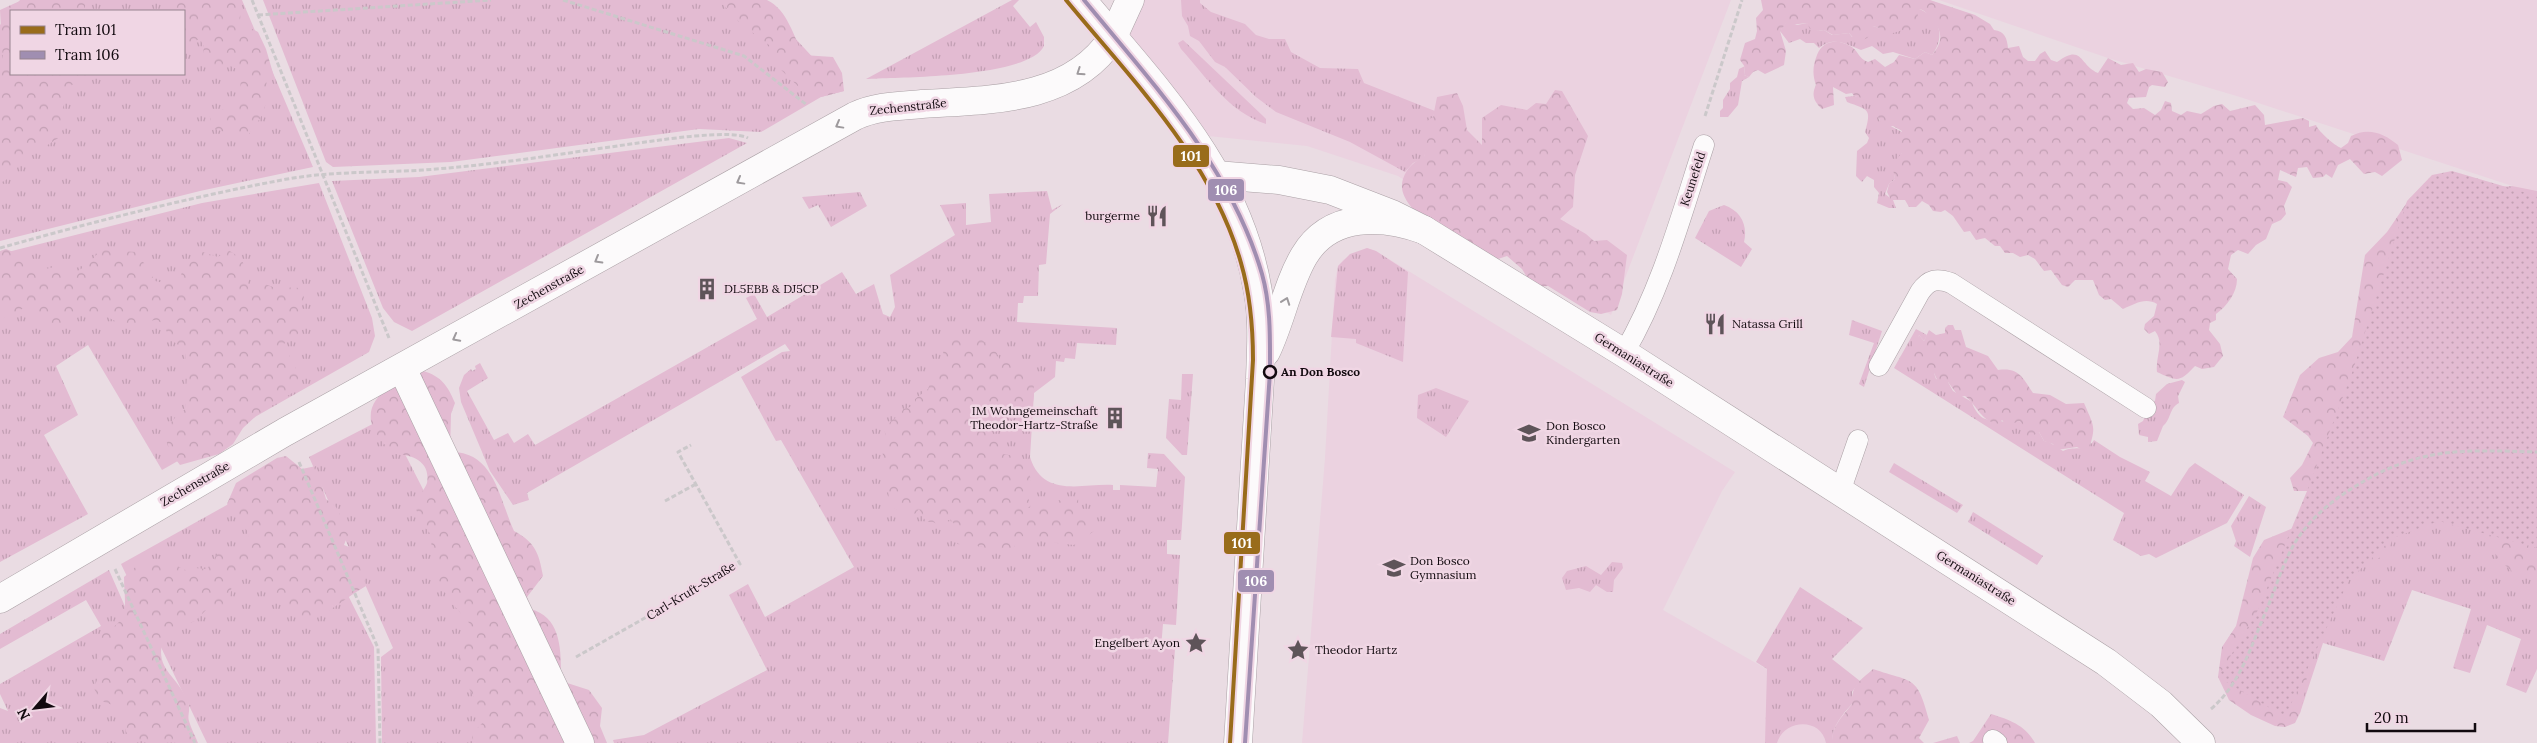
<svg xmlns="http://www.w3.org/2000/svg" width="2537" height="743" font-family="Lora,serif">
<style>
.built{fill:#ebd2e0}
.grass{fill:url(#grass-tufts);fill-rule:evenodd}
.forest{fill:url(#forest-crowns)}
.park{fill:url(#park-dots)}
.lines{fill:none;stroke-linecap:round;stroke-linejoin:round}
.lane-casing{stroke:#aaa0a5;stroke-width:21}
.street-casing{stroke:#aaa0a5;stroke-width:29}
.secondary-casing{stroke:#aaa0a5;stroke-width:29}
.path{stroke:#cbc8ca;stroke-width:3;stroke-dasharray:5 2.5;stroke-linecap:butt}
.lane{stroke:#fcfafb;stroke-width:20}
.street{stroke:#fcfafb;stroke-width:28}
.secondary{stroke:#fcfafb;stroke-width:28}
.tram-1-casing{stroke:#f0d6e4;stroke-width:8}
.tram-2-casing{stroke:#f0d6e4;stroke-width:8}
.tram-1{stroke:#996c1b;stroke-width:4}
.tram-2{stroke:#a08eb1;stroke-width:4}
.oneway{stroke:#9e9a9d}
.stop-dot{fill:#f0d6e4;stroke:#120a0f;stroke-width:2.5}
.labels{text-anchor:middle;stroke-width:5;stroke-linejoin:round;paint-order:stroke}
.street-label{font-size:12px;fill:#120a0f;stroke:#f0d6e4}
.poi-label{font-size:12px;fill:#120a0f;stroke:#f0d6e4;text-anchor:start}
.stop-label{font-size:12px;font-weight:bold;fill:#120a0f;stroke:#f0d6e4;text-anchor:start}
.line-badge{stroke:#f0d6e4;stroke-width:2}
.badge-label{font-size:14px;text-anchor:middle;font-weight:bold;fill:#fff}
</style>
<defs>
<pattern id="grass-tufts" width="24" height="20" patternUnits="userSpaceOnUse" patternTransform="scale(1.25)"><rect width="24" height="20" fill="#e3bbd2"/><path d="M3 7l-1-3M5 7V3M7 7l1-3M15 17l-1-3M17 17v-4M19 17l1-3" fill="none" stroke="#c29fb3"/></pattern>
<pattern id="forest-crowns" width="20" height="18" patternUnits="userSpaceOnUse" patternTransform="scale(1.25)"><rect width="20" height="18" fill="#e3bbd2"/><path d="M2 6a3 3 0 1 1 6 0M12 15a3 3 0 1 1 6 0" fill="none" stroke="#c29fb3"/></pattern>
<pattern id="park-dots" width="8" height="8" patternUnits="userSpaceOnUse" patternTransform="scale(1.25)"><rect width="8" height="8" fill="#e3bbd2"/><path d="M2 2h.1M6 6h.1" fill="none" stroke="#c29fb3" stroke-width="1.8" stroke-linecap="round"/></pattern>
</defs>
<rect width="100%" height="100%" fill="#eadce3"/>
<g class="built">
<polygon points="1130,0 1731,0 1611,315 1398,176 1307,146 1208,136 1113,37"/>
<polygon points="1939,0 2537,0 2537,194 2240,97 2108,58"/>
<polygon points="1367,248 1376,251 1735,472 1722,491 1663,610 1896,743 1302,743 1325,458 1335,280 1338,266 1343,260"/>
</g>
<g class="grass">
<path d="M20,0H242L313,167L200,191L0,241V25ZM11,11H184V74H11Z"/>
<polygon points="263,0 764,0 793,36 844,91 821,97 761,132 699,129 451,162 333,167 326,162"/>
<path d="M1012,0H1019L1013,6L1030,27L1036,22L1044,37V46C1028,78 901,77 866,79Z"/>
<polygon points="1181,0 1200,0 1200,3 1211,12 1245,24 1256,35 1269,39 1285,39 1291,52 1320,68 1358,69 1364,83 1435,111 1426,137 1427,146 1424,158 1413,163 1405,172 1350,142 1276,112 1256,97 1225,67 1215,62 1199,41 1190,36 1188,26 1182,16"/>
<path d="M1917,8C1940,17 1946,36 1932,55L1925,52L1915,59L1893,52L1883,54L1872,46L1861,50C1845,44 1834,36 1819,48L1814,43H1806L1800,39L1789,43L1780,31L1787,21L1797,25L1807,23L1818,31L1824,30L1832,35L1849,33L1852,37L1873,26L1879,28Z"/>
<path d="M1183,40L1262,115L1266,119V124C1229,112 1206,77 1181,49L1178,43Z"/>
<polygon points="1745,66 1744,75 1749,77 1742,81 1738,105 1728,117 1720,117 1720,111 1723,108 1723,100 1730,89 1730,83 1737,77 1739,69"/>
<path d="M1854,96L1868,99L1877,110L1879,120L1902,132V153L1894,172L1895,179L1889,184L1885,194L1893,200L1896,208H1889L1877,203L1879,193L1874,187V180L1867,176L1862,182L1856,176L1857,151L1867,143L1869,138L1865,132C1872,108 1868,110 1847,102L1845,97Z"/>
<polygon points="729,138 747,143 412,331 394,322 383,308 332,181 419,177"/>
<polygon points="319,183 372,318 375,336 369,352 162,470 88,345 56,366 78,415 44,435 88,514 0,562 0,254 202,203"/>
<path d="M1047,191L1052,210L1063,204L1050,214L1046,264L1039,265L1038,296H1024L1023,303H1018L1017,322L1117,328L1116,345L1077,343L1075,359L1065,358L1064,362L1056,361L1055,377L1034,393L1030,457C1043,499 1083,483 1113,485V490H1120V485L1156,487L1158,469L1147,468L1148,453L1164,454L1185,477L1181,540H1167V554L1180,555L1176,625L1163,624L1161,648L1175,649L1168,743H614L613,740L644,735L767,670L729,595L748,584L765,617L854,567L781,440L776,441L741,377L782,352L790,351L785,344L527,493L529,500L513,505L490,471L461,402L459,388L464,375L471,369L472,371L476,369L475,366L480,363L488,378L467,391L494,440L508,433L514,443L528,434L535,445L757,319L746,298L754,294L767,317L842,272L856,294L874,284L883,314L890,317L895,307L890,275L955,235L940,205L966,203V225L991,222L989,194Z"/>
<polygon points="860,192 867,206 831,227 818,205 809,209 802,197"/>
<path d="M1724,205C1741,211 1748,225 1744,242L1752,249L1741,267L1695,238L1709,211Z"/>
<polygon points="1367,248 1376,251 1408,272 1403,362 1356,343 1356,339 1331,337 1338,266 1350,254"/>
<polygon points="1852,320 1882,331 1864,387 1859,384 1874,343 1849,335"/>
<path d="M1916,329L1927,335L1924,341L1919,335L1914,358L1934,373L1936,379L1948,382L1953,391L1972,402C1973,407 1978,415 1983,418C1988,421 2015,423 2019,421L2034,433L2039,432L2044,441L2049,442L2063,451C2076,445 2086,453 2094,440L2120,457L2150,472L2145,481L2171,496L2189,468L2195,463L2244,495L2227,523L2156,558L2149,554L2141,556L2113,540L2124,513L1894,368Z"/>
<polygon points="1182,374 1193,374 1187,455 1182,455 1166,438 1169,399 1181,400"/>
<path d="M2182,380L2185,382L2178,396L2179,403C2169,408 2171,420 2163,426L2157,441L2148,442V437L2139,435L2138,424L2143,421L2152,402L2155,401L2156,394L2167,384Z"/>
<polygon points="1436,388 1469,401 1446,437 1417,418 1418,395"/>
<polygon points="386,417 553,743 382,743 381,657 393,648 309,457"/>
<polygon points="1894,463 1963,505 1957,513 1889,472"/>
<polygon points="286,472 374,647 376,743 207,743 121,564"/>
<polygon points="2483,482 2537,504 2537,669 2526,693 2506,685 2521,639 2487,625 2470,673 2453,668 2471,609 2412,590 2384,661 2323,643 2300,713 2267,681 2328,562"/>
<polygon points="2249,496 2266,507 2250,557 2234,546 2236,541 2231,526"/>
<polygon points="1973,512 2043,556 2037,565 1968,522"/>
<polygon points="1612,562 1622,563 1623,568 1614,580 1613,592 1607,592 1596,585 1590,592 1579,588 1566,590 1562,578 1567,571 1586,566 1601,575"/>
<polygon points="109,570 185,743 0,743 0,708 8,711 0,694 0,684 101,626 86,600 0,649 0,634"/>
<path d="M1800,587L1863,628L1832,659L1860,681L1852,692V704C1841,716 1832,726 1832,743H1826C1821,717 1784,719 1777,743H1765L1767,669L1756,662Z"/>
</g>
<g class="forest">
<polygon points="22,0 85,0 85,11 11,11 11,74 87,74 85,78 70,86 66,92 63,107 66,120 60,137 24,160 6,180 0,183 0,69 3,62 0,10"/>
<path d="M167,0H241L240,22L258,32L266,49L275,80L266,77C269,108 264,115 245,139L212,128L209,112L224,109L241,97L240,71L227,64L216,69L202,59L204,47L200,39L184,45V11H165L173,5Z"/>
<path d="M719,0H767C787,9 794,37 803,55L833,57L842,73L844,91L821,97L801,89L776,65L769,45L741,24Z"/>
<path d="M1761,0H1930L1975,15L1990,24L1994,30C2005,31 2007,39 2008,48L2019,46L2023,57L2028,61H2035L2040,54L2045,51L2051,60L2057,62C2083,43 2079,65 2098,73L2108,58L2121,65L2133,63L2139,72L2146,69L2162,72L2168,82L2165,87L2152,85L2149,87L2146,97L2129,98L2127,103L2133,109L2144,108L2155,115L2161,110L2165,101L2171,103L2172,111L2181,115L2187,111L2201,114L2214,106L2222,104L2230,111L2255,105L2264,115L2265,125L2303,118L2309,121V127L2316,125C2319,132 2334,145 2341,148L2348,143L2351,136C2368,127 2384,133 2398,145L2402,160L2382,176L2375,172L2364,174L2350,159L2338,165L2332,178L2326,174L2323,177L2313,178L2307,167L2298,168L2296,177L2280,170L2278,180L2287,182L2292,187L2284,206L2286,214L2281,220L2272,224L2266,239L2256,245L2248,254L2238,250L2231,255L2228,269L2237,279C2237,293 2227,306 2216,314V320L2210,323L2209,330L2220,344L2223,356L2214,367L2202,369L2195,366C2180,382 2178,382 2157,372C2155,357 2165,343 2155,331L2149,334L2144,329L2145,324L2154,316L2157,304C2145,297 2135,304 2123,309L2111,299L2105,300L2099,295L2093,280H2075L2068,287L2062,285L2051,270L2044,271L2035,259L2028,255L2020,257L2013,253H2005L2000,246H1995L1985,238L1976,240L1970,231L1964,232L1953,216L1945,210L1941,212L1933,211L1929,205L1922,201L1916,207H1909L1905,200H1891L1887,192L1889,184L1895,179L1892,164L1902,153L1898,145L1902,131L1893,126L1884,127C1871,109 1880,103 1854,96L1852,93L1846,94L1833,87L1834,105L1822,109C1814,102 1811,95 1816,85C1812,74 1813,65 1817,55C1823,39 1839,39 1852,47C1859,52 1858,58 1868,62L1875,59L1885,67L1894,62L1899,55L1915,59L1925,52L1932,55C1943,42 1943,32 1932,19C1927,14 1925,10 1919,9L1916,24L1908,32L1903,30L1883,36L1879,28L1873,26C1870,37 1868,40 1856,41L1849,33L1833,35L1824,30L1818,31L1810,29L1807,23L1790,25L1787,22L1780,31L1786,51L1784,65L1765,74L1758,70L1753,72L1749,77L1744,75L1745,67L1740,60L1745,43L1755,39L1757,31L1756,18L1763,10Z"/>
<path d="M1555,90L1562,91L1588,136L1575,175L1573,207L1560,219L1586,234L1594,241L1607,240L1627,255L1622,294L1617,310L1601,314L1590,312L1548,286L1533,287L1522,269L1507,256L1492,261C1467,246 1392,212 1403,179C1407,167 1414,162 1424,157C1428,144 1423,133 1427,121L1433,117L1437,97L1457,93L1463,106L1467,130L1482,145V118L1501,105L1527,110L1536,103L1546,104Z"/>
<path d="M2431,184L2488,188L2512,186L2537,191V578L2514,573L2498,559L2480,523L2467,520C2453,531 2446,531 2431,520L2393,538L2387,554L2375,560L2352,564L2302,650L2307,682L2300,713L2295,723L2285,727L2275,726L2251,715L2229,700L2218,677L2222,647L2236,626L2253,558L2264,540L2303,524L2317,503L2307,491H2294L2290,478L2302,465L2313,443L2308,436L2283,417L2300,375L2319,358L2338,352L2352,337L2365,255L2387,232L2410,198Z"/>
<path d="M6,249L23,256L36,271L59,266L72,274L86,266L101,250L137,252L155,281L168,284L180,277L187,261L200,251L218,257L228,250C246,260 246,267 249,287L259,282L273,287L302,288C306,297 303,299 302,307C299,334 308,329 282,345C292,358 299,371 300,388L257,415L243,428L233,444L219,454L180,465C162,442 160,428 185,409L187,374L185,351L169,337L163,323L154,320L129,330C114,319 100,312 82,311L73,324C49,329 43,320 26,307L0,320V251Z"/>
<path d="M1948,325H1953L1955,330H1961L1966,347L1988,356L1998,370C2019,367 2023,378 2033,393L2050,395L2066,404L2084,403C2095,429 2096,425 2088,453L2077,447L2056,450L2053,444L2044,441L2039,432L2029,438L2022,436L2024,426L2019,421L2007,426L2002,420L1999,424C1980,421 1978,406 1965,396L1959,397L1948,382L1940,386L1934,373H1925L1921,365H1918L1913,358L1908,359L1905,352L1912,347L1913,340H1917L1919,335L1924,341L1929,330L1936,335L1945,333V328Z"/>
<path d="M958,333L964,334L966,337L981,339L990,347H994L1000,360H1010L1017,364L1023,365L1026,372H1030C1035,381 1036,399 1030,410H1025L1012,420L1009,417L1003,419L1001,411L996,407L990,413L987,412L986,420L994,437L997,438L1002,454L1016,456L1020,453C1026,464 1034,480 1031,494L1027,495L1031,506L1027,508L1036,507L1045,500L1052,504L1059,500L1063,502L1078,498L1079,512L1093,521L1094,531L1074,545L1039,541C1032,545 1027,540 1021,535L1013,549L1006,550L993,547L988,549L977,545L972,549L967,545L957,544L961,526L955,525L950,519L941,526L933,522H926L919,509L915,514L907,515L888,505C892,484 876,455 886,436L884,429L893,419L900,417L903,409L910,407L915,411V399L928,389L933,375L944,367L943,348L948,336Z"/>
<path d="M423,371C441,376 448,386 455,403L451,414L450,452C495,451 499,499 514,531C535,542 539,553 543,576L527,597L530,609C563,617 561,654 561,681L589,690L602,708L600,726L607,743H473L472,734L485,720C480,705 459,675 459,663C459,649 465,636 470,624L451,602L440,584L431,549L432,536L421,522L414,504C417,498 425,489 427,483C431,460 410,454 392,454C385,444 373,433 371,421C367,393 402,379 423,371Z"/>
<path d="M286,456L302,469L316,466L326,499L336,507L349,532L344,545L354,549L366,586C348,596 334,609 316,618C308,617 295,616 289,611C266,594 271,574 233,575L229,606L224,613L207,609L195,621L166,632C150,669 177,673 188,702C191,710 187,715 189,721C191,728 195,736 198,743C183,743 140,743 130,737C123,731 125,722 126,714L115,706L99,700L94,688L100,672L96,664L102,632C132,623 124,602 124,577L140,563H172L185,570L195,568L207,569L218,553L237,551L248,545V532L227,504L236,483L277,458Z"/>
<path d="M1873,669C1913,683 1917,674 1929,720L1919,738L1924,743H1832C1832,726 1842,717 1852,704C1851,685 1860,681 1873,669Z"/>
<path d="M1991,714C2010,720 2025,725 2035,743H1969L1973,741Z"/>
<polygon points="1957,736 1960,743 1933,743"/>
</g>
<polygon class="park" points="2452,171 2537,196 2537,548 2439,521 2393,538 2349,580 2285,717 2218,677 2258,610 2307,491 2352,373 2407,201 2432,175"/>
<g class="lines">
<g class="lane-casing">
<g id="lane">
<path d="M1624,353C1662,288 1681,216 1704,145"/>
<path d="M1879,366L1920,292C1929,279 1937,278 1951,283L2146,408"/>
<polyline points="1840,492 1858,440"/>
<polyline points="1993,740 1997,743"/>
</g>
</g>
<g class="street-casing">
<g id="street">
<polyline points="1216,175 1279,180 1330,190 1392,214 1424,230 1624,353 2106,662 2161,704 2201,743"/>
<polyline points="402,368 580,743"/>
<path d="M0,599L285,432L855,116C876,106 900,106 922,104C991,100 1072,101 1113,37"/>
</g>
</g>
<g class="secondary-casing">
<g id="secondary">
<path d="M1082,0C1156,89 1239,172 1258,292C1263,321 1261,350 1260,379L1238,743"/>
<polyline points="1113,37 1130,0"/>
<path d="M1266,352C1281,321 1287,285 1304,256C1330,212 1383,215 1424,230"/>
</g>
</g>
<g class="path">
<polyline points="252,0 389,338"/>
<polyline points="563,0 744,56 807,105"/>
<polyline points="258,15 491,0"/>
<polyline points="1705,116 1742,0"/>
<path d="M0,248C92,222 187,198 282,180C328,171 376,173 423,170C495,165 567,153 638,143C660,140 732,129 748,138"/>
<polyline points="299,462 378,648 380,743"/>
<polyline points="665,501 696,484"/>
<polyline points="115,569 195,743"/>
<polyline points="576,657 740,564 678,452 691,445"/>
<path d="M2211,709C2241,683 2251,646 2266,611C2276,588 2283,562 2296,541C2310,519 2329,503 2351,489C2418,446 2462,450 2537,452"/>
</g>
<use href="#lane" class="lane"/>
<use href="#street" class="street"/>
<use href="#secondary" class="secondary"/>
<g class="tram-1-casing">
<path id="tram-1" d="M1066,0C1132,80 1212,160 1241,263C1250,294 1253,327 1253,360L1230,743"/>
</g>
<g class="tram-2-casing">
<path id="tram-2" d="M1084,0C1153,84 1231,167 1262,274C1271,306 1270,339 1270,372L1245,743"/>
</g>
<use href="#tram-1" class="tram-1"/>
<use href="#tram-2" class="tram-2"/>
</g>
<defs><path id="oneway-chevron" d="M-2-3.5L2.5 0L-2 3.5" fill="none" stroke-width="1.6" stroke-linecap="round" stroke-linejoin="round" transform="scale(1.25)"/></defs>
<g class="oneway">
<use href="#oneway-chevron" transform="translate(1080 72) rotate(146)"/>
<use href="#oneway-chevron" transform="translate(839 125) rotate(151)"/>
<use href="#oneway-chevron" transform="translate(740 181) rotate(151)"/>
<use href="#oneway-chevron" transform="translate(598 260) rotate(150)"/>
<use href="#oneway-chevron" transform="translate(1286 301) rotate(-70)"/>
<use href="#oneway-chevron" transform="translate(456 338) rotate(152)"/>
</g>
<defs>
<g id="restaurant-bare" transform="scale(1.725)"><path d="M-5-6h1v4h1v-4h1v4h1v-4h1v5L-1.5 .5V6h-2V.5L-5-1ZM5-6V6H3V1.5H1.5Q1.5-4 5-6Z" fill="#5e5459" stroke="#f0d6e4" stroke-width="2.5" paint-order="stroke"/></g>
<g id="building-bare" transform="scale(1.725)"><path d="M-4-6H4V6H1V3H-1V6H-4ZM-2.5-4.3h1.7v1.8h-1.7ZM.8-4.3h1.7v1.8H.8ZM-2.5-1h1.7V.8h-1.7ZM.8-1h1.7V.8H.8Z" fill="#5e5459" stroke="#f0d6e4" stroke-width="2.5" paint-order="stroke"/></g>
<g id="school-bare" transform="scale(1.725)"><path d="M0-5L7-2L0 1L-7-2ZM-4 1L0 2.5L4 1V4Q0 6-4 4Z" fill="#5e5459" stroke="#f0d6e4" stroke-width="2.5" paint-order="stroke"/></g>
<g id="sight-bare" transform="scale(1.725)"><path d="M0-6L1.8-2.2L6-1.7L2.9 1.2L3.7 5.4L0 3.3L-3.7 5.4L-2.9 1.2L-6-1.7L-1.8-2.2Z" fill="#5e5459" stroke="#f0d6e4" stroke-width="2.5" paint-order="stroke"/></g>
</defs>
<g fill-rule="evenodd">
<use href="#restaurant-bare" x="1157" y="216"/>
<use href="#building-bare" x="707" y="289"/>
<use href="#restaurant-bare" x="1715" y="324"/>
<use href="#building-bare" x="1115" y="418"/>
<use href="#school-bare" x="1529" y="433"/>
<use href="#school-bare" x="1394" y="568"/>
<use href="#sight-bare" x="1196" y="643"/>
<use href="#sight-bare" x="1298" y="650"/>
</g>
<circle class="stop-dot" cx="1270" cy="372" r="6"/>
<g class="labels">
<g class="street-label">
<text transform="translate(908 107) rotate(-6)" y="4">Zechenstraße</text>
<text transform="translate(1693 179) rotate(-72)" y="4">Keunefeld</text>
<text transform="translate(549 287) rotate(-29)" y="4">Zechenstraße</text>
<text transform="translate(1634 360) rotate(32)" y="4">Germaniastraße</text>
<text transform="translate(195 484) rotate(-30)" y="4">Zechenstraße</text>
<text transform="translate(1976 578) rotate(32)" y="4">Germaniastraße</text>
<text transform="translate(691 591) rotate(-31)" y="4">Carl-Kruft-Straße</text>
</g>
<g class="poi-label">
<text x="1140" y="220" text-anchor="end">burgerme</text>
<text x="724" y="293">DL5EBB &amp; DJ5CP</text>
<text x="1732" y="328">Natassa Grill</text>
<text x="1098" y="415" text-anchor="end">IM Wohngemeinschaft<tspan x="1098" dy="14">Theodor-Hartz-Straße</tspan></text>
<text x="1546" y="430">Don Bosco<tspan x="1546" dy="14">Kindergarten</tspan></text>
<text x="1410" y="565">Don Bosco<tspan x="1410" dy="14">Gymnasium</tspan></text>
<text x="1180" y="647" text-anchor="end">Engelbert Ayon</text>
<text x="1315" y="654">Theodor Hartz</text>
</g>
<g class="stop-label">
<text x="1281" y="376">An Don Bosco</text>
</g>
</g>
<g class="line-badge">
<rect x="1172" y="144" width="38" height="24" rx="5" fill="#996c1b"/>
<rect x="1207" y="178" width="38" height="24" rx="5" fill="#a08eb1"/>
<rect x="1223" y="531" width="38" height="24" rx="5" fill="#996c1b"/>
<rect x="1237" y="569" width="38" height="24" rx="5" fill="#a08eb1"/>
</g>
<g class="badge-label">
<text x="1191" y="161">101</text>
<text x="1226" y="195">106</text>
<text x="1242" y="548">101</text>
<text x="1256" y="586">106</text>
</g>
<rect x="10" y="10" width="175" height="65" fill="#f0d6e4" stroke="#97848f"/>
<rect x="20" y="26" width="25" height="8" fill="#996c1b" stroke="#97848f"/>
<text x="55" y="35" font-size="15" fill="#120a0f">Tram 101</text>
<rect x="20" y="51" width="25" height="8" fill="#a08eb1" stroke="#97848f"/>
<text x="55" y="60" font-size="15" fill="#120a0f">Tram 106</text>
<g transform="translate(35 708) rotate(242)" stroke="#f0d6e4" stroke-width="4" paint-order="stroke">
<path d="M0-4L9 19L0 12L-9 19Z" fill="#120a0f"/>
<text y="-8" font-size="14" font-weight="bold" text-anchor="middle" fill="#120a0f">N</text>
</g>
<path d="M2367 723v8h108v-8" fill="none" stroke="#120a0f" stroke-width="2.5"/>
<text x="2374" y="723" font-size="15" fill="#120a0f" stroke="#f0d6e4" stroke-width="4" paint-order="stroke">20 m</text>
</svg>
